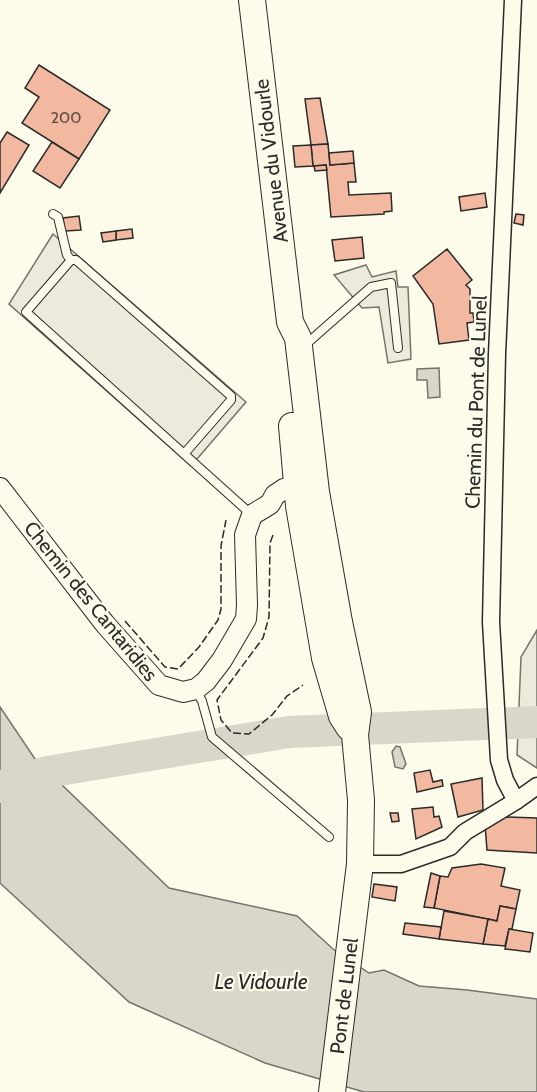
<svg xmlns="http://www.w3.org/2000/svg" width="537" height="1092" font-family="Cabin,sans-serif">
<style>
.parking{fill:#eceadb;stroke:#74746e;stroke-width:1.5}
.water{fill:#d8d7c9;stroke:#74746e;stroke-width:1.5}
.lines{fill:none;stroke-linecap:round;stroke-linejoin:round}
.river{stroke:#d8d7c9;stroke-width:32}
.building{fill:#f2b8a0;stroke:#2b2b2b;stroke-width:1.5}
.service-casing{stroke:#2b2b2b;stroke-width:10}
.minor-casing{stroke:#2b2b2b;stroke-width:19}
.tertiary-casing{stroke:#2b2b2b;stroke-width:22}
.primary-casing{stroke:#2b2b2b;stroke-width:28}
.service{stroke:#fdfbea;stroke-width:8}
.minor{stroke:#fdfbea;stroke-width:16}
.tertiary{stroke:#fdfbea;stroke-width:20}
.primary{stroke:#fdfbea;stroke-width:26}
.fence{stroke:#2b2b2b;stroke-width:1.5;stroke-dasharray:8 3;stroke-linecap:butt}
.labels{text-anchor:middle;stroke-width:4.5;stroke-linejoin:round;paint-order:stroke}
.number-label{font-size:16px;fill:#5d4e48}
.street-label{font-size:20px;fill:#2b2b2b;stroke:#fdfbea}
.water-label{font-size:21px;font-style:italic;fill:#2b2b2b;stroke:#fdfbea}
</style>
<rect width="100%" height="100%" fill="#fdfbea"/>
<g class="parking">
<polygon points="53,234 246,402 191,466 9,304"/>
<polygon points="366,265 372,277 396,271 398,287 408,287 411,359 388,363 379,307 362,308 334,275"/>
<polygon points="537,630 537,768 517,755 521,657"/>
</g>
<g class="water">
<polygon points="439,368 440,397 428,398 427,380 417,380 417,369"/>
<polygon points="0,707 35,759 169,888 297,916 333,949 369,973 384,970 419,986 467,990 537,999 537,1092 364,1092 265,1063 129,1002 0,883"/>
<polygon points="396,746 400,747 406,764 403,769 395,767 392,752"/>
</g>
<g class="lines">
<polyline class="river" points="0,787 47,772 289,732 537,722"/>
</g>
<g class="building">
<polygon points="39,65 110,110 79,159 22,123 39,97 25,88"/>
<polygon points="320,98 328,144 311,145 305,99"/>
<polygon points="7,132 29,145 0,193 0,143"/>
<polygon points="52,142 79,159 60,188 33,171"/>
<polygon points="328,144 330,165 354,163 356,182 348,182 349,195 391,193 392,211 384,212 384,214 331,217 326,165 313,166 311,145"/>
<polygon points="311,145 313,166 295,167 293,146"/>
<polygon points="353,151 354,163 330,165 329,153"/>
<polygon points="326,165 327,170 315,171 314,166"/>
<polygon points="485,193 487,207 461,211 459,197"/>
<polygon points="516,214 524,215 523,225 514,223"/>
<polygon points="79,216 81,230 65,231 63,218"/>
<polygon points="132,229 133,238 116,240 116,231"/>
<polygon points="116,231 116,240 103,242 101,233"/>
<polygon points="362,237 364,258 335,261 332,240"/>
<polygon points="447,249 472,280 466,285 470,289 470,313 473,313 474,322 467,323 469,340 439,344 433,304 413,276"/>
<polygon points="430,770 433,782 442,780 443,786 417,792 414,773"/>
<polygon points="482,778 483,810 458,817 451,784"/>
<polygon points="433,807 434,817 439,816 442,827 416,839 412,809"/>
<polygon points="390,813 398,813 399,821 392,822"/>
<polygon points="504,817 537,818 537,853 487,850 485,825"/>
<polygon points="481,864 505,868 501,886 520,890 516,909 500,906 497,921 434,908 440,876 448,877 452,868"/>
<polygon points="431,873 440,876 434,908 424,907"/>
<polygon points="374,884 397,887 395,901 372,897"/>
<polygon points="500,906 516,909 512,929 509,929 505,946 483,944 488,919 497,921"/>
<polygon points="444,911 488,919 483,944 439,939"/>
<polygon points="405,923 441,927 439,939 403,934"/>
<polygon points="509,929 533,933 530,952 505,949"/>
</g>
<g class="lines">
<g class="service-casing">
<g id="service">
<polyline points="53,214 58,217 67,255 71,260"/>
<polyline points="304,346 371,287 391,283 398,348"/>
<polyline points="184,454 231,400 231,396 76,260 71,260 26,312 252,515"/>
<polyline points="196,690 202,701 212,737 329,837"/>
</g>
</g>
<g class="minor-casing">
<g id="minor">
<polyline points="513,0 497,354 491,622 499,760 505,780 516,801"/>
<polyline points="360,864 401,864 450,847 465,832 516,801 537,786"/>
</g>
</g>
<g class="tertiary-casing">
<polyline id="tertiary" points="0,488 105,624 159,685 183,692 196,689 206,681 222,660 246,619 247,605 245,535 252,515 270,504 275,495 284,489 296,485"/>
</g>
<g class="primary-casing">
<g id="primary">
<polyline points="252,0 290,322 298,338 316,492 339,622 358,712 355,735 361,800 360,864 332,1092"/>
<polyline points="292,426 299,506 325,658 342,716 349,727"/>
</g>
</g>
<use href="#service" class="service"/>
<use href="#minor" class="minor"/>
<use href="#tertiary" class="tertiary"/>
<use href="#primary" class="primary"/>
<g class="fence">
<polyline points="273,535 270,543 269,617 263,638 217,700 221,720 232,733 249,734 272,715 287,696 303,685"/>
<polyline points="125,621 165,667 178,669 199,647 218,620 221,609 221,546 226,520"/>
</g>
</g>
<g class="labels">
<g class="number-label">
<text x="66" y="123">200</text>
</g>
<g class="street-label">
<text transform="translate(271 161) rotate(-97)" y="7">Avenue du Vidourle</text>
<text transform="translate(476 402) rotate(-88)" y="7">Chemin du Pont de Lunel</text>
<text transform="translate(91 601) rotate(51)" y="7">Chemin des Cantaridies</text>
<text transform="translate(344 996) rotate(-83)" y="7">Pont de Lunel</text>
</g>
<g class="water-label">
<text x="261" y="989">Le Vidourle</text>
</g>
</g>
</svg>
